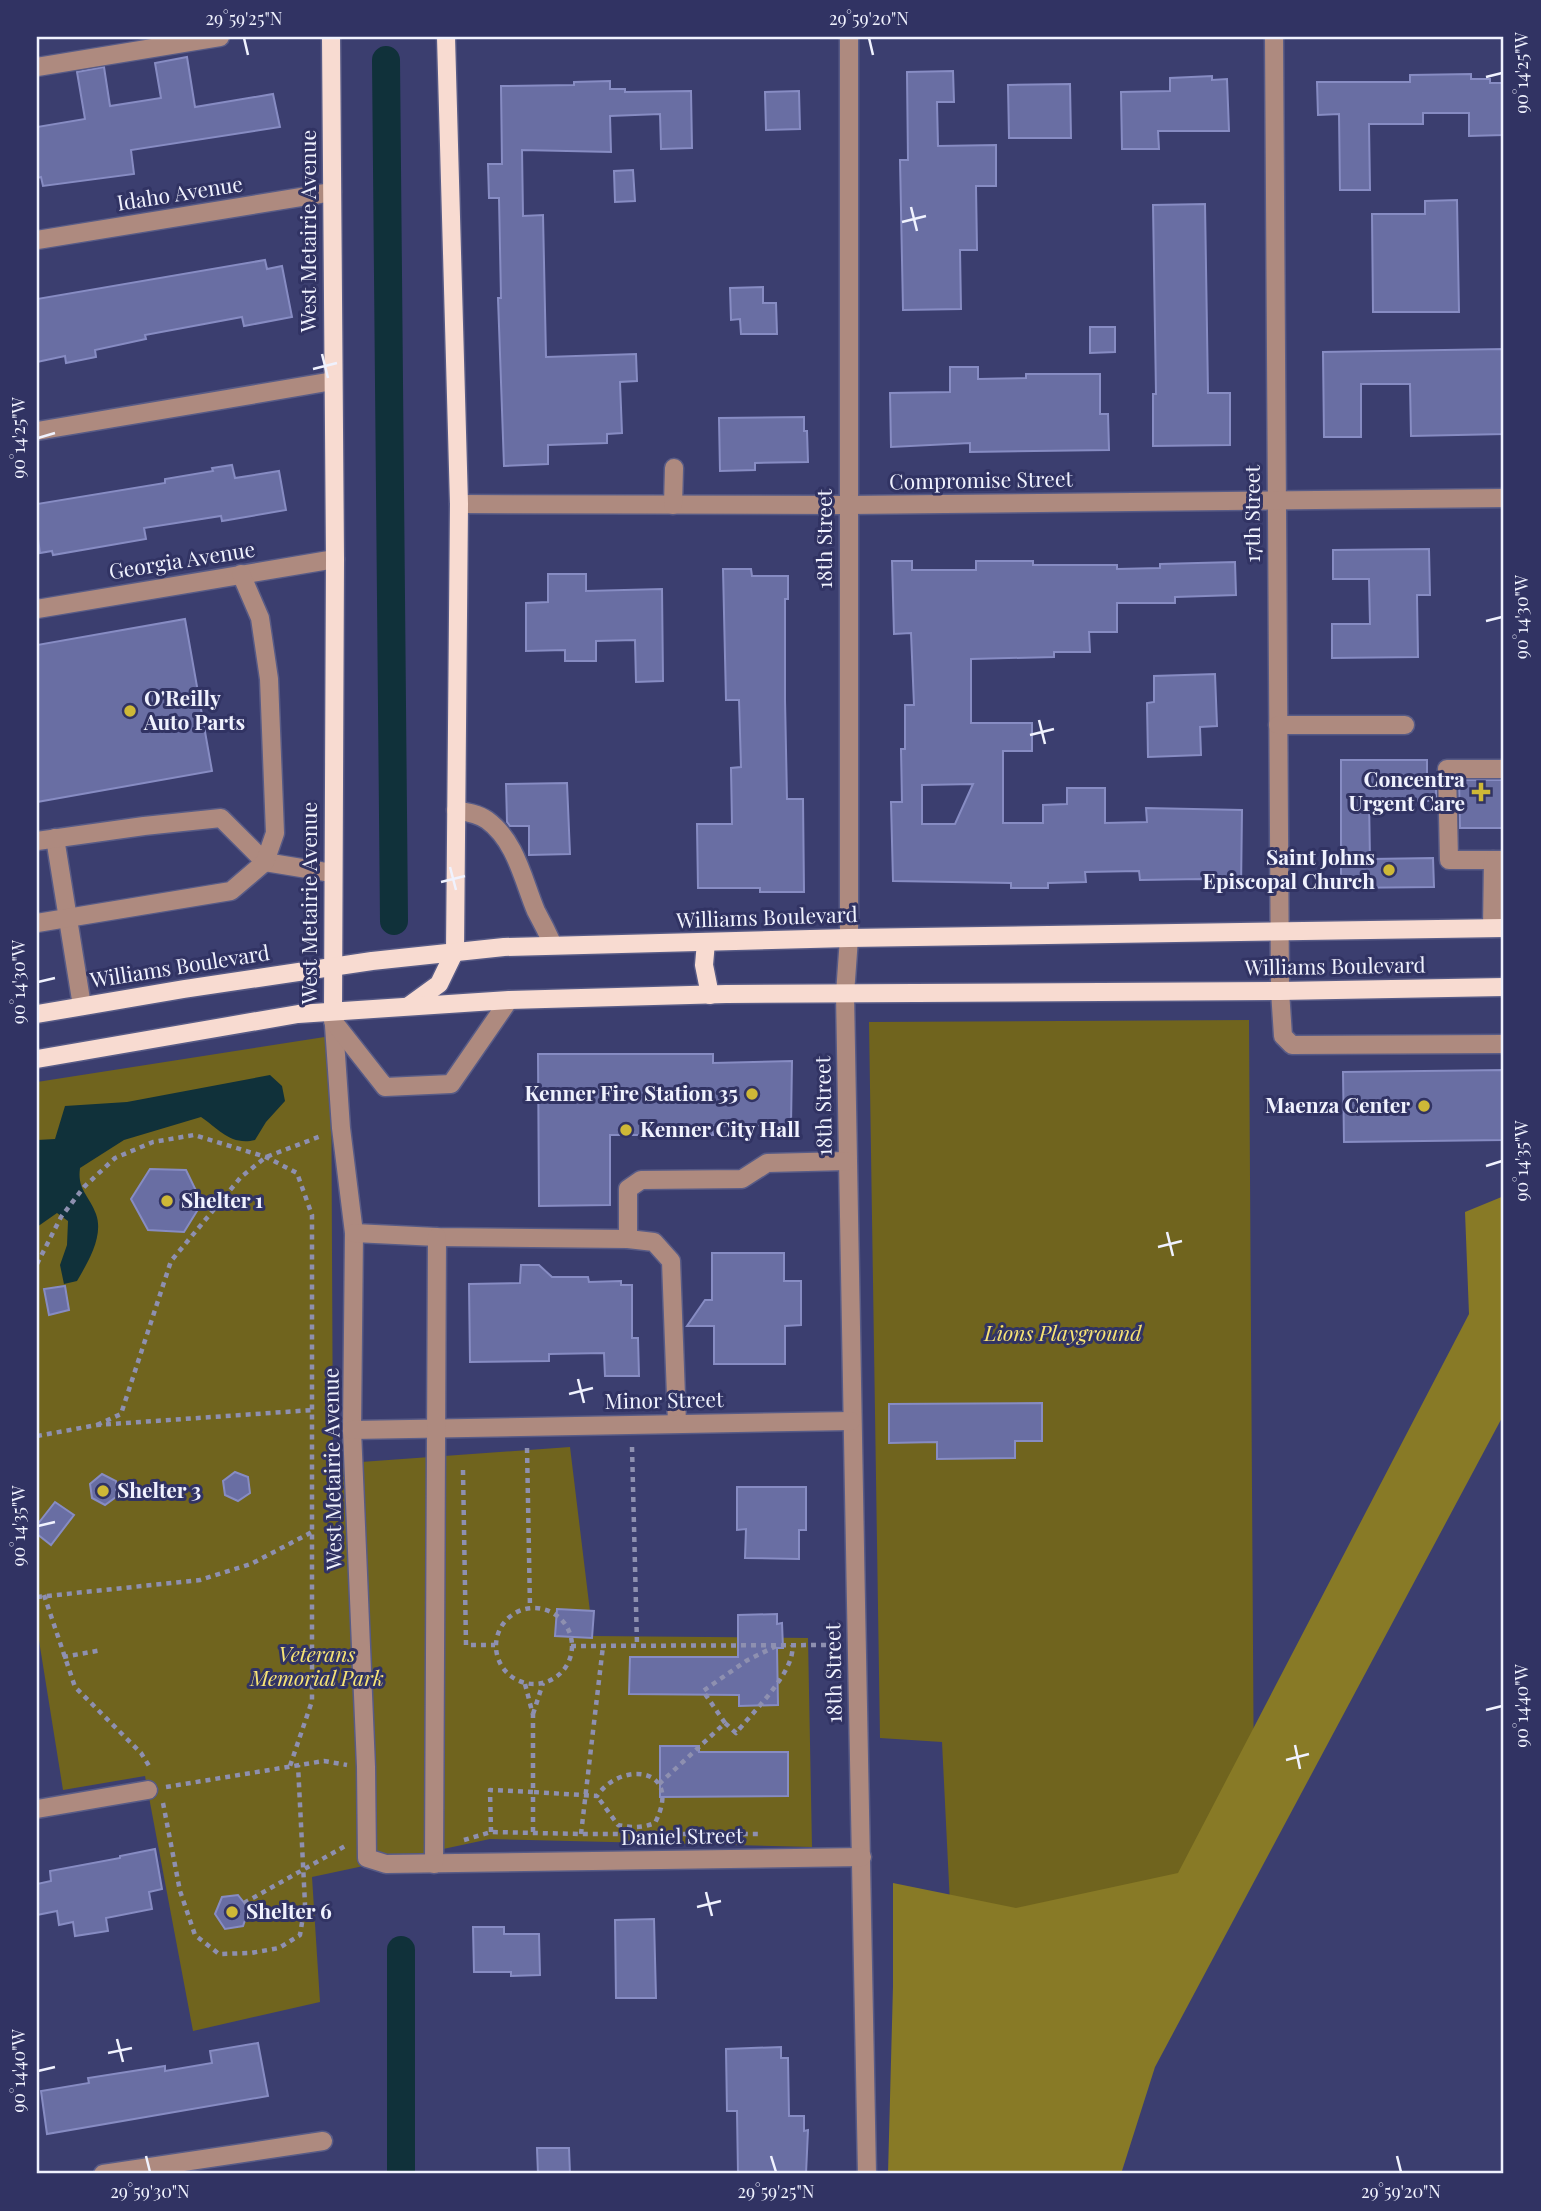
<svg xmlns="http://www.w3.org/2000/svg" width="1541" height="2211" font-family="'Playfair Display',serif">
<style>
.green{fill:#70641e}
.forest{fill:#887a26}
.water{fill:#10313a}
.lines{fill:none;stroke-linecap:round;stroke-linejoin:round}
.canal{stroke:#10313a;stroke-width:28}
.building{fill:#696ea3;stroke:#878cc3;stroke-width:2;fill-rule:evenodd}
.minor-casing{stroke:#585b86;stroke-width:21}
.major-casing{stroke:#585b86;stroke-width:21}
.path{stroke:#8e90b0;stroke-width:4.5;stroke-dasharray:5 5;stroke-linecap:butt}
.minor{stroke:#ae8a7f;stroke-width:18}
.major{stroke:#f8dbd1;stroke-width:18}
.ticks{fill:none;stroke:#f0f2fe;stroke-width:2.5}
.poi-dot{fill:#ceb837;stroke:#313363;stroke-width:2.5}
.labels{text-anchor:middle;stroke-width:6;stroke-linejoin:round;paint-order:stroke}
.street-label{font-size:21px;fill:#f0f2fe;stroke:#313363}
.poi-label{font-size:21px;font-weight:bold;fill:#f0f2fe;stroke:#313363;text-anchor:start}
.park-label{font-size:21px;font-style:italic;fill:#f8e475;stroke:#313363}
.neatline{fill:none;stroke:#f0f2fe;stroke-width:2.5}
.ticks-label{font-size:18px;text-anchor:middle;fill:#f0f2fe}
</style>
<rect width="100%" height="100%" fill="#3b3e6f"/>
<g class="green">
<polygon points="1249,1020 1254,1801 1097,2069 956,2026 942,1742 880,1738 869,1022"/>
<polygon points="331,1036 333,1464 570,1447 593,1636 808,1638 812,1847 490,1839 312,1877 320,2002 193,2031 145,1776 63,1790 37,1628 37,1082"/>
</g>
<polygon class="forest" points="1504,1196 1504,1414 1155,2067 1121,2174 888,2174 893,1986 893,1883 1016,1908 1178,1873 1469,1314 1465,1212"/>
<path class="water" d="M270,1075L282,1086L285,1101L266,1122L255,1140C231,1146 219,1129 201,1117L124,1140L80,1168C77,1190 89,1195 96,1214C104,1236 88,1262 77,1281L64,1284L60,1265L67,1245L68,1221L57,1213L37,1227V1140L55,1139L65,1106L127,1102Z"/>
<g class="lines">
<g class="canal">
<polyline points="386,60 394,921"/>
<polyline points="401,1950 401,2174"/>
</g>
</g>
<g class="building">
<polygon points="187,57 195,107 273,94 280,127 131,150 134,174 43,186 41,177 37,178 37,127 85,119 77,72 104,67 110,106 161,98 155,63"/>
<polygon points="953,71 954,102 937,102 938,146 996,145 996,186 976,186 977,250 960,250 961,309 903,310 900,160 908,160 907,72"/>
<polygon points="1471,74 1471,79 1490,79 1490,83 1504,83 1504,135 1469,136 1469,113 1423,113 1423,124 1369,124 1370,190 1340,190 1339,114 1318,115 1317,82 1410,82 1410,75"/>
<polygon points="1212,76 1212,80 1227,79 1229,131 1158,131 1159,149 1122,149 1121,92 1170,91 1170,78"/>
<polygon points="610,81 610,89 625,89 625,92 691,91 692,148 661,149 660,114 610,116 611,152 522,150 523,216 543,215 546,357 636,354 637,381 620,382 622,433 607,434 607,443 548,445 548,464 504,466 498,298 501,298 499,198 489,198 488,164 502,164 501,86 574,85 574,82"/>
<polygon points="1070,84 1071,138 1009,138 1008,85"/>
<polygon points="799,91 800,129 766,130 765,92"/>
<polygon points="633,170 635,201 615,202 614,171"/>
<polygon points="1457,200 1459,312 1373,312 1372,214 1425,214 1425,201"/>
<polygon points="1205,204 1208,393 1230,393 1230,445 1153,446 1153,394 1156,394 1153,205"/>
<polygon points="265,260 267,269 282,266 292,317 244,326 242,317 145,335 146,339 95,350 96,357 66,363 65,356 37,362 37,299"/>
<polygon points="763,287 763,303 776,303 777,334 741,334 740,319 731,320 730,288"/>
<polygon points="1090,327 1115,327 1115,352 1090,353"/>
<polygon points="1504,349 1504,434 1411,436 1410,384 1361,384 1361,437 1324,437 1323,352"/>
<polygon points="950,367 978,367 978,379 1026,378 1026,374 1100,374 1100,414 1108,414 1109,450 970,452 970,443 891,447 890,393 950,392"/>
<polygon points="804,417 804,431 807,431 808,462 755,463 755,470 720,471 719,418"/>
<polygon points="232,465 235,478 279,471 286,510 222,521 221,516 144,528 146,539 53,555 52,551 40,553 37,532 37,504 165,483 165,479 213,471 212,468"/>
<polygon points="1429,549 1430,595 1417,595 1418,657 1332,658 1332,624 1370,624 1369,579 1333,579 1333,550"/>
<path d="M892,561H912V570H976V561H1033V565H1117V569L1160,568V564L1235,562L1236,595L1175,597V603H1117V632H1089L1090,652H1054V657L971,659V723H1032V751H1003V823H1043V805L1067,804V788H1105V823L1147,822L1146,808L1242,810L1241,890H1203V879L1140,880L1139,871L1085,872L1086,882L1048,883V888H1011V883L893,881L891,802H902L901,749H905V705H914L911,633L894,634ZM973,784L955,824H922V785Z"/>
<polygon points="723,569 751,569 752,576 788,576 788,599 785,599 785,700 787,799 803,799 804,892 760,892 760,888 698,888 697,824 732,824 731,768 741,767 739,700 726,700"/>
<polygon points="548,574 586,574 586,591 662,589 663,681 636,682 635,640 596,641 596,661 565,661 565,650 526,651 526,603 548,602"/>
<polygon points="185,619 212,771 37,802 37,645"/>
<polygon points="1215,674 1217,726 1200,727 1201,755 1148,757 1147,703 1154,702 1154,676"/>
<polygon points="1341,760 1427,760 1427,775 1436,775 1436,801 1369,800 1370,859 1433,858 1434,887 1341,888"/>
<polygon points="1459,780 1504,780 1504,828 1460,828"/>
<polygon points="567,783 570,854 529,855 529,826 510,826 507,822 506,784"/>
<polygon points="538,1054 713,1054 713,1063 792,1061 791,1125 713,1126 713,1135 610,1135 610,1205 539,1206"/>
<polygon points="1504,1070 1504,1140 1344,1142 1343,1072"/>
<polygon points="150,1169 186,1170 202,1203 184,1232 148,1230 131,1199"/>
<polygon points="712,1253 784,1253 784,1281 801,1281 801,1325 785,1326 785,1364 714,1364 714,1326 687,1326 705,1300 712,1300"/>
<polygon points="521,1265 539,1265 552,1277 588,1277 589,1282 621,1281 621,1285 632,1285 632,1338 638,1338 639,1376 605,1376 604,1353 549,1354 549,1361 470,1362 469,1284 520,1283"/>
<polygon points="65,1286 69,1310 49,1315 44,1289"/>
<polygon points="1042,1403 1042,1441 1015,1441 1015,1458 937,1459 937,1442 889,1443 889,1404"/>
<polygon points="235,1472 248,1477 250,1493 238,1501 225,1495 223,1481"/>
<polygon points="102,1474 116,1481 116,1497 105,1505 92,1498 90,1484"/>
<polygon points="737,1487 806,1487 806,1530 799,1530 799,1559 745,1558 746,1529 737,1530"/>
<polygon points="55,1502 74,1515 51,1545 37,1534 37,1525"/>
<polygon points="557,1609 594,1611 592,1638 555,1636"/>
<polygon points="777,1614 777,1624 782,1623 783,1648 777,1648 778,1705 739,1706 739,1695 629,1694 630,1657 738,1657 738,1615"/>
<polygon points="660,1746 699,1746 699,1752 788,1752 788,1796 660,1797"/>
<polygon points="155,1849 162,1889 149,1892 152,1909 106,1918 108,1931 75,1936 73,1922 59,1925 57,1911 37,1915 37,1884 51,1881 50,1871 120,1858 120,1856"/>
<polygon points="238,1895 249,1909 243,1926 225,1929 215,1914 222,1897"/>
<polygon points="654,1919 656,1998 616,1998 615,1920"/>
<polygon points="473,1927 504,1927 504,1934 539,1934 540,1975 511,1976 511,1972 474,1972"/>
<polygon points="258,2043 268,2096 47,2134 41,2091 89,2083 88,2078 165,2066 165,2071 212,2063 210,2051"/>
<polygon points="781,2047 781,2058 788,2058 789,2116 804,2116 804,2131 808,2130 806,2174 738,2174 737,2111 727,2111 726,2049"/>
<polygon points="537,2148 569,2148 570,2174 538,2174"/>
</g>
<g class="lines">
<g class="minor-casing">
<g id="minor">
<path d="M849,37V938L845,994C850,1387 861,1781 867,2174"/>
<polyline points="1274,37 1280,991 1283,1036 1292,1045 1504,1044"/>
<polyline points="37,67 220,37"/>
<polyline points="37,240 332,192"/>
<polyline points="37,431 333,381"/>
<polyline points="459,504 848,505 1504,498"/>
<polyline points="673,505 674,468"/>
<polyline points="37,609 335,559"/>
<polyline points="1278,725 1405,725"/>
<path d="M456,810C467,812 478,814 487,820C516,841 523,880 536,911C542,922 548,934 553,945"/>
<polyline points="55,838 82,1006"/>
<polyline points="37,841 144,826 221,818 265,862 332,873"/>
<polyline points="1493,860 1449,860 1447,769 1504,769"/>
<polyline points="37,923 231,891 265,862 275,833 269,679 260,618 241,574"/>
<polyline points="1492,928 1493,860 1502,860"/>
<polyline points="333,1011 341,1128 354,1233 352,1430 366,1767 367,1858 386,1864 862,1857"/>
<polyline points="333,1021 385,1087 451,1084 509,1000"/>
<polyline points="354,1233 437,1237 628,1239 654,1242 671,1261 677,1423"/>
<polyline points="628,1239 628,1189 641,1180 742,1179 767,1163 847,1161"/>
<polyline points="352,1430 851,1421"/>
<polyline points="37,1809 148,1790"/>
<polyline points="434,1864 437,1237"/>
<polyline points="103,2174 323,2141"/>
</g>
</g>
<g class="major-casing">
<g id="major">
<polyline points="331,37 335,559 333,1011"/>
<polyline points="706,942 704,965 710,995"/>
<polyline points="410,1005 439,984 455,951 459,504 446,37"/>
<polyline points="37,1014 184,989 372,961 504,947 849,938 1504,928"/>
<polyline points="37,1059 298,1014 509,1000 726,994 1280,991 1504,987"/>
</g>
</g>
<g class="path">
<polyline points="37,1264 61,1217 84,1187 115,1158 153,1142 194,1135 266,1157 297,1173 312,1215 312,1701 290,1766"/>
<polyline points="97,1425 121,1414 171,1261 241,1177 266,1157 321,1136"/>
<polyline points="37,1436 97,1425 313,1410"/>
<polyline points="632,1447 637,1645"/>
<polyline points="527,1448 530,1608"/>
<polyline points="463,1470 466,1645 495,1645"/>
<polyline points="44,1595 75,1687 141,1753 151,1769"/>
<polyline points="37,1597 200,1580 251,1564 312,1532"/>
<circle cx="534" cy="1646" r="38"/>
<polyline points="571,1646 836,1645"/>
<polyline points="63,1657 102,1650"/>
<path d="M525,1684L533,1715V1792L597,1796C620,1761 684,1766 655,1823C642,1828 632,1828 618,1825L597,1796"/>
<polyline points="533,1714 543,1683"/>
<polyline points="725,1723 703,1691 746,1661 776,1646"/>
<path d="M659,1784L725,1723L736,1733C751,1714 797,1670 792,1645"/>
<polyline points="166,1787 324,1761 347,1765"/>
<polyline points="163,1803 180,1891 195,1935 219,1954 251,1953 279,1948 300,1935 305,1904 298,1765"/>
<polyline points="491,1832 490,1790 533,1792 533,1833"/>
<polyline points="581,1834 603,1646"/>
<polyline points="464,1840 491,1832 581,1834 762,1834"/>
<polyline points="244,1903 347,1845"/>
</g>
<use href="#minor" class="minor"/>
<use href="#major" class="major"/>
</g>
<path class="ticks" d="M244,38L248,55M869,38L873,55M1486,77L1502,73M911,207L917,231M902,222L926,216M322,354L328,378M313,369L337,363M38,438L55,433M1486,621L1502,617M1039,720L1045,744M1030,735L1054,729M450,867L456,890M441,882L465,876M38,982L55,978M1486,1166L1502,1161M1167,1232L1173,1256M1158,1247L1182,1241M578,1379L584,1403M569,1394L593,1388M38,1526L55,1522M1486,1710L1502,1706M1295,1745L1300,1769M1286,1760L1309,1754M706,1892L712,1916M697,1907L721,1901M117,2039L123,2062M108,2053L132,2048M38,2071L55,2067M146,2156L150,2172M771,2156L776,2172M1397,2156L1401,2172"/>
<g class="poi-dot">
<circle cx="130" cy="711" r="7"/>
<path d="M1477.5 781.5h7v7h7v7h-7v7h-7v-7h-7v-7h7z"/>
<circle cx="1389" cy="870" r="7"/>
<circle cx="752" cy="1094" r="7"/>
<circle cx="1424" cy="1106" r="7"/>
<circle cx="626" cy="1130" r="7"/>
<circle cx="167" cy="1201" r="7"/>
<circle cx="103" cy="1491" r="7"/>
<circle cx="232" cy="1912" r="7"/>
</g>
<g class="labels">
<g class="street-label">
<text transform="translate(180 194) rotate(-9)" y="7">Idaho Avenue</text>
<text transform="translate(309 231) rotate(-90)" y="7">West Metairie Avenue</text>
<text transform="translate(981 481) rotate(-1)" y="7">Compromise Street</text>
<text transform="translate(1253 514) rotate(-90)" y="7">17th Street</text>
<text transform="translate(825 539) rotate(-90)" y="7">18th Street</text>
<text transform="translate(182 561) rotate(-9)" y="7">Georgia Avenue</text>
<text transform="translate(310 903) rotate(-90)" y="7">West Metairie Avenue</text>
<text transform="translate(767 918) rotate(-2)" y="7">Williams Boulevard</text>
<text transform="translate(180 967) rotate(-9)" y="7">Williams Boulevard</text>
<text transform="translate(1335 967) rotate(-1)" y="7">Williams Boulevard</text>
<text transform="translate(824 1106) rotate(-91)" y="7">18th Street</text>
<text transform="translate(664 1401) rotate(-1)" y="7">Minor Street</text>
<text transform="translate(333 1469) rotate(-91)" y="7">West Metairie Avenue</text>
<text transform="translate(834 1673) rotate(-91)" y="7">18th Street</text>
<text transform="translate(682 1837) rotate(-1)" y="7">Daniel Street</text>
</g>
<g class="poi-label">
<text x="144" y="706">O'Reilly<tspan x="144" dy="24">Auto Parts</tspan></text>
<text x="1465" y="787" text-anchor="end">Concentra<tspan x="1465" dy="24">Urgent Care</tspan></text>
<text x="1375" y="865" text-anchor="end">Saint Johns<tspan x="1375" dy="24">Episcopal Church</tspan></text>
<text x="738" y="1101" text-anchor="end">Kenner Fire Station 35</text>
<text x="1410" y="1113" text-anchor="end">Maenza Center</text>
<text x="640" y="1137">Kenner City Hall</text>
<text x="181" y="1208">Shelter 1</text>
<text x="117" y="1498">Shelter 3</text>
<text x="246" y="1919">Shelter 6</text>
</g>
<g class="park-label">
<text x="1063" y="1341">Lions Playground</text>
<text x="317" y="1662">Veterans<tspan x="317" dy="24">Memorial Park</tspan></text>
</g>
</g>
<rect width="1541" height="2211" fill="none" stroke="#313363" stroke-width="77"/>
<rect x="38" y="38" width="1464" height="2134" class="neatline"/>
<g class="ticks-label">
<text x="244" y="25">29°59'25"N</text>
<text x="869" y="25">29°59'20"N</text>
<text transform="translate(1522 73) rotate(-90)" y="6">90°14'25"W</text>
<text transform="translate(19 438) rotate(-90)" y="6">90°14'25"W</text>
<text transform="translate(1522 617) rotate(-90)" y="6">90°14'30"W</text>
<text transform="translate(19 982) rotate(-90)" y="6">90°14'30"W</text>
<text transform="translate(1522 1161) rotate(-90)" y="6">90°14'35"W</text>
<text transform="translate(19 1526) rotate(-90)" y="6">90°14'35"W</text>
<text transform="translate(1522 1706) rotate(-90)" y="6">90°14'40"W</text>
<text transform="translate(19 2071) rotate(-90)" y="6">90°14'40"W</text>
<text x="150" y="2198">29°59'30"N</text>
<text x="776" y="2198">29°59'25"N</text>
<text x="1401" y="2198">29°59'20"N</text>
</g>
</svg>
